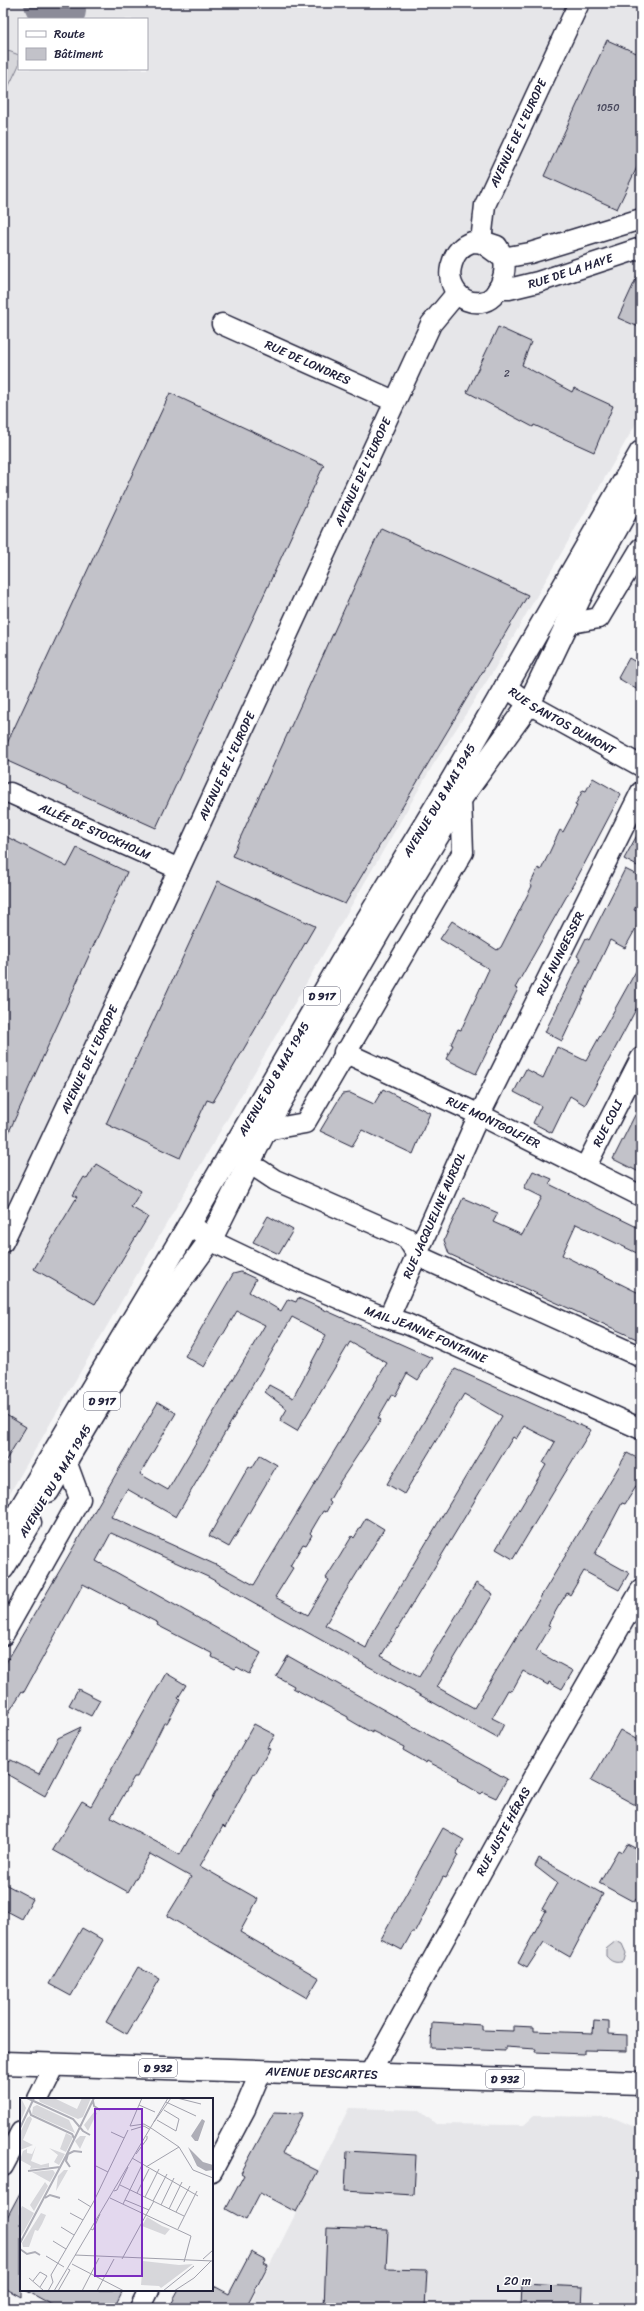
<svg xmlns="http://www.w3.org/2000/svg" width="644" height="2311" font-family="Sriracha,sans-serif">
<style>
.built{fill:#e6e6e9;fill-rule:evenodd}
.green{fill:#d7d7db;stroke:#7c7c8b}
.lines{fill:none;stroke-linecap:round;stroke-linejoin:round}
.taxiway{stroke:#8c8c99;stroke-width:48}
.building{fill:#c2c2c9;stroke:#22223b;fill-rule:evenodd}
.minor-casing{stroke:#22223b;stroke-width:23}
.major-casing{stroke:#22223b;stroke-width:25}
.minor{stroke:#fff;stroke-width:20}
.major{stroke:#fff;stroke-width:22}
.labels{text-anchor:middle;stroke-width:3.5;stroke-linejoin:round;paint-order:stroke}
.number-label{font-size:10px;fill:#4a4a5e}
.shield{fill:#fff;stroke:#646476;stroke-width:1}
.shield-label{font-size:11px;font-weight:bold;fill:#22223b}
.street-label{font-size:12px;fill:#22223b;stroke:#fff}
.inset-river{fill:none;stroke:#aeaeb7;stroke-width:2}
.inset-road{fill:none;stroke:#a1a1ac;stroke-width:1}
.view{fill:#7b2cbf;fill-opacity:0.15;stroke:#7b2cbf;stroke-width:2}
.inset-edge{fill:none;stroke:#22223b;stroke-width:2}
</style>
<rect width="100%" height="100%" fill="#f6f6f7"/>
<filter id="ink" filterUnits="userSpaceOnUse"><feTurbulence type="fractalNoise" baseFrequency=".025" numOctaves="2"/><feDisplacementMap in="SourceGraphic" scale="8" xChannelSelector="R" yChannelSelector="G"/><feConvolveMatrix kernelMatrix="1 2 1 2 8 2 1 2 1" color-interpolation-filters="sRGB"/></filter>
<g filter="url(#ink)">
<g class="built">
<path d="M3,3H641V415L494,670L433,765L3,1505ZM19,19H147V69H19Z"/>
<polygon points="349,2108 419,2110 436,2124 524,2125 534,2116 612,2117 641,2130 640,2308 248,2308"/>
</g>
<g class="green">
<polygon points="3,49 19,55 19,65 3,98"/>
<path d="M616,1941L622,1944L626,1953L624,1961C616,1964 611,1962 606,1956V1949Z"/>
</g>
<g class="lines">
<polyline class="taxiway" points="48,3 62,10"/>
</g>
<g class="building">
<polygon points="607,40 641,55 641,159 617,209 544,176"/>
<polygon points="641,268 641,328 618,318"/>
<polygon points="498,327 531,342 522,365 572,392 574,388 613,406 594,452 534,425 533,427 467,392"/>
<polygon points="170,393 324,465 156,828 3,759 3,752"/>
<polygon points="381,528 528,595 345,904 232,856"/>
<polygon points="629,658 641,665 641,692 618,678"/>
<polygon points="593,778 621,794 578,876 515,988 518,989 476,1074 446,1059 453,1045 451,1044 458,1029 461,1030 489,969 440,939 452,921 497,950 501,947 532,886 530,885 538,868 541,870 560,830 563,832 577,806 575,805 583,790 586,791"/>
<polygon points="641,828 641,868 624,859"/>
<polygon points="3,835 67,867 77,848 127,872 3,1145"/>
<polygon points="625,869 641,877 641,896 634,910 641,913 641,919 625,948 610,940 562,1041 545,1032 581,959 577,956 586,938 589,940"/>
<polygon points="218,881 315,926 213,1102 207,1100 180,1158 106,1124"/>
<polygon points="641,962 641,1000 585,1105 570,1096 552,1133 533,1123 541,1106 514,1092 526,1069 543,1078 557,1047 586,1061"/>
<polygon points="383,1089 430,1113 413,1154 362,1130 352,1146 320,1131 342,1094 350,1093 374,1104"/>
<polygon points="641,1103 641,1173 613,1159"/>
<polygon points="96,1164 141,1191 131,1207 148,1217 95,1304 34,1269 77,1197 73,1195 84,1177 87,1179"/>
<polygon points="533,1171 552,1179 549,1184 641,1229 641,1255 576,1224 562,1255 641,1294 641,1341 449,1254 444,1240 463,1198 498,1213 493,1222 522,1235 542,1197 524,1188"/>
<polygon points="268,1216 293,1230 279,1254 253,1242"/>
<path d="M241,1272L256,1279L249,1292L281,1311L288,1299L296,1302L298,1298L432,1358L418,1380L407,1373L395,1396L392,1394L378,1418L381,1420L341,1480L329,1501L331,1503L326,1512L323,1511L310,1533L312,1535L306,1545L303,1544L290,1566L293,1568L275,1597L308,1615L329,1580L326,1578L340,1556L352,1536L354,1538L366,1518L384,1529L325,1625L366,1648L374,1630L502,1416L464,1394L404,1494L387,1484L455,1369L591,1430L513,1559L496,1549L546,1465L543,1463L555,1442L524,1426L516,1439L513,1437L381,1656L419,1677L476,1583L493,1594L437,1687L474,1708L627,1453L641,1460V1479L625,1504L622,1503L595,1554L629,1573L619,1590L584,1571L570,1595L567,1593L558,1607L548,1625L551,1626L536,1651L573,1671L562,1689L549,1682L548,1685L523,1671L512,1691L508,1690L492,1718L504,1724L497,1738L208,1577L111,1533L96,1561L261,1653L249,1674L237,1667L235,1669L212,1657L213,1654L157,1625L158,1623L83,1584L24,1692L22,1691L3,1722V1668L158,1402L176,1413L140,1474L168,1490L265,1325L237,1311L204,1367L185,1356L233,1274ZM292,1317L326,1335L293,1398L269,1385L265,1392L287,1409L280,1421L297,1431L350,1342L387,1363L254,1585L225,1569L111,1517L127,1489L176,1517Z"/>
<polygon points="3,1413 26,1427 3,1465"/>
<polygon points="260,1455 277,1465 229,1547 209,1536 249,1466 252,1468"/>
<polygon points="288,1656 507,1779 496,1798 483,1792 481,1794 457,1780 459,1778 427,1761 426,1763 403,1750 404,1747 372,1731 372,1733 348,1719 348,1717 293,1688 294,1686 276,1676"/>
<polygon points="166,1673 186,1685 178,1698 180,1700 167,1723 164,1723 137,1777 134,1777 111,1817 180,1855 254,1724 275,1735 267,1748 270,1749 256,1773 254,1773 225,1828 223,1826 200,1866 258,1899 240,1932 319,1978 307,1998 167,1916 191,1877 150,1854 128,1892 53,1850 82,1801 91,1806"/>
<polygon points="78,1689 100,1700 91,1716 69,1705"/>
<polygon points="81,1727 45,1796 3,1772 3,1762 11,1760 39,1774 58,1738"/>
<polygon points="620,1730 641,1742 641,1808 591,1781"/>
<polygon points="443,1828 464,1840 456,1854 458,1855 446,1878 443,1877 415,1932 412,1932 402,1950 381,1939"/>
<polygon points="627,1844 641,1851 641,1902 636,1899 634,1902 599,1883 618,1850 622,1852"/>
<polygon points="539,1858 603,1894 570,1957 544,1942 527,1968 518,1963 546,1911 542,1909 557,1883 535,1866"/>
<polygon points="3,1883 33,1899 22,1919 3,1909"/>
<polygon points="82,1928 103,1940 71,1996 49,1984"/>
<polygon points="138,1967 160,1979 127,2034 106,2022"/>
<polygon points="594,2021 609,2022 609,2034 627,2035 627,2051 584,2050 584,2054 535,2052 536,2049 505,2047 505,2051 431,2048 432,2022 482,2025 482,2030 513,2031 513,2026 534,2027 534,2031 593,2033"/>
<polygon points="274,2112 303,2113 282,2153 318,2171 296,2212 260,2193 246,2220 226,2209 244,2175 241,2173"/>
<polygon points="347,2151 416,2155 414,2195 345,2191"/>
<polygon points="21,2191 21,2297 3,2287 3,2225"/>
<polygon points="327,2228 388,2230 386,2269 427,2270 425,2308 324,2308"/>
<polygon points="251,2252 266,2260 264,2263 268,2265 248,2304 256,2308 169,2308 179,2290 212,2290 212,2285 229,2294"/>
<polygon points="522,2284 583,2287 582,2308 521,2308"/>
<polygon points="25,2290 123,2290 114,2308 58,2308"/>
</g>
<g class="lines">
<g class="minor-casing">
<g id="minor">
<polyline points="579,3 485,205 481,242 503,258 530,253 641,219"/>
<path d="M472,242L488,243L497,246C499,250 502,253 503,257C508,272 499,300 481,302C460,305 447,285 451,267C454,254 460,246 472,242Z"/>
<path id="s1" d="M498,289H509L538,282L641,248"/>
<path id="s2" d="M222,324L394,401"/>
<polyline points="566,624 599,618 641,548"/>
<path id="s3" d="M505,686L529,704L641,766"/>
<path id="s4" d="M10,793L179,869"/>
<path id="s5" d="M344,1052L480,1115L641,1196"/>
<polyline points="266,1130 305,1123 463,852 461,798"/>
<path id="s6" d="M585,1168L641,1058"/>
<polyline points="260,1170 275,1180 407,1238 418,1256 641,1357"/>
<path id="s7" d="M189,1224L220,1245L272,1270L376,1314L407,1324L641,1429"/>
<path id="s8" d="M3,1242L179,869L431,324L456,294"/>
<path id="s9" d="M389,1317L473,1128L641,792"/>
<polyline points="3,1635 80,1499 66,1461"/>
<path id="s10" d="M369,2075L534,1776L641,1590"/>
<polyline points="38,2099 55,2065"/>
<polyline points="3,2166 21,2132"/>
<polyline points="212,2171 245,2109 261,2071"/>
<polyline points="140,2308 149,2290"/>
</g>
</g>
<g class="major-casing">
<g id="major">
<polyline points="48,1491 139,1338 211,1239 275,1111 380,930 461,798 529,704 592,572 641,485"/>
<path id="s11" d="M3,1538L178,1244L341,963L452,780L641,452"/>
<polyline points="3,1568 30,1523"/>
<path id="s12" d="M3,2063L641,2083"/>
</g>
</g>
<use href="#minor" class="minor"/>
<use href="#major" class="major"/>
</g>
</g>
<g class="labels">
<g class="number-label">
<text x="608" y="111">1050</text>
<text x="507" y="377">2</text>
</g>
<g class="shield">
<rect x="304" y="987" width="36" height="18" rx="3"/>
<rect x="84" y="1392" width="36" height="18" rx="3"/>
<rect x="139" y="2059" width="38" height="18" rx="3"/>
<rect x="486" y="2070" width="38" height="18" rx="3"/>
</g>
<g class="shield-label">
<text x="322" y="1000">D 917</text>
<text x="102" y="1405">D 917</text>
<text x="158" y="2072">D 932</text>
<text x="505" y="2083">D 932</text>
</g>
<g class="street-label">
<text transform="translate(518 133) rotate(-65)" y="4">AVENUE DE L'EUROPE</text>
<text dy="4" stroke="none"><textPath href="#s1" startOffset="75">RUE DE LA HAYE</textPath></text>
<text dy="4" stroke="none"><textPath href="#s2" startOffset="94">RUE DE LONDRES</textPath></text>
<text dy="4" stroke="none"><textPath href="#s8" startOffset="850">AVENUE DE L'EUROPE</textPath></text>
<text dy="4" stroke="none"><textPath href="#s3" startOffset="67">RUE SANTOS DUMONT</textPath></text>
<text dy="4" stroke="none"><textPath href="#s8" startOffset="526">AVENUE DE L'EUROPE</textPath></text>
<text dy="4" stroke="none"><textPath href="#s11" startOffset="857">AVENUE DU 8 MAI 1945</textPath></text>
<text dy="4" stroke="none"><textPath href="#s4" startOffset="93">ALLÉE DE STOCKHOLM</textPath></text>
<text dy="4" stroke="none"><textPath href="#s9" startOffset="402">RUE NUNGESSER</textPath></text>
<text dy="4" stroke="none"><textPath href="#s8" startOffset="202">AVENUE DE L'EUROPE</textPath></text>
<text dy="4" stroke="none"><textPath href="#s11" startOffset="533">AVENUE DU 8 MAI 1945</textPath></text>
<text dy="4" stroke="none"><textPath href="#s5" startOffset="165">RUE MONTGOLFIER</textPath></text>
<text dy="4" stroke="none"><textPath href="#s6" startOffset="50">RUE COLI</textPath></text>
<text dy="4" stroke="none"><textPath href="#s9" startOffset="111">RUE JACQUELINE AURIOL</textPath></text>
<text dy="4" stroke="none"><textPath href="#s7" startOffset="262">MAIL JEANNE FONTAINE</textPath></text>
<text transform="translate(55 1481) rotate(-59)" y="4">AVENUE DU 8 MAI 1945</text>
<text dy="4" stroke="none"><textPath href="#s10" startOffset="278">RUE JUSTE HÉRAS</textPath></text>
<text dy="4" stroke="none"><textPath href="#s12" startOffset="319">AVENUE DESCARTES</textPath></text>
</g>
</g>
<g transform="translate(20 2098)">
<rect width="193" height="193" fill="#f6f6f7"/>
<path d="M1,0L6,10L0,25V0ZM18,0H34L57,11L62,0H71L63,19L58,21L20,4ZM17,7L49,22L55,35L12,16L13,9ZM74,14L77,15L68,33L64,27ZM10,18L12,21L3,42L13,47L0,52V35L7,20ZM46,35L53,39L46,54L40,51ZM60,38H66L60,51L55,43ZM16,48L11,63L21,67L29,65V69L10,71L11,68L0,62L3,53L7,51V55L12,56ZM29,50L45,56L39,67L34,64L38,57ZM33,72L35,75L30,84L12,74ZM44,72H48L36,93L38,78ZM25,84L28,88L14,113L10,107ZM2,108L14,115L0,140V113ZM21,115L26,117L22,126L18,133L15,132L9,149H3L2,145ZM127,119L142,128L150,131L145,137L122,128ZM123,163L159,167L173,166L141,190L139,188L121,187Z" fill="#d7d7db"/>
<path d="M182,21L185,23L178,43H175L171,38ZM168,49L183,64L193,67V72L186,73L177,68Z" fill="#aeaeb7"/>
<path class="inset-river" d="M7,0L53,21L63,33L70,37M73,3L74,8L80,12M9,11L11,17L52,36L54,40M0,30L14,0M50,69L46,63L48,56L54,53L62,54M8,73L40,69M25,100L30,97L40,100M0,145L46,58L74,0M0,151L7,156L15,154L20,157"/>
<path class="inset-road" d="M122,0L110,28L124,26L131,30L159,49L173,72L193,80M157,0L181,6M146,4L176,18M119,7L135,14M137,22L156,33L159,21L144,12M134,24L151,0M111,32L124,28L129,31M91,34L104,40M116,56L127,41V38M112,60L178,98M76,68L88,74M126,69L159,49M100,87L164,118M94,93L97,92L108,69M117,95L129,71M125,99L139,71M90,100L126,117L102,161M58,101L71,109M105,102L129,112M133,103L147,76M134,103L126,117L171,138L164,164M103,106L122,67M141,107L154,80M149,111L162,84M156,114L170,88M50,115L63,122M41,129L54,137M71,131L73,132L80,116M158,131L177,93M33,143L46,151M55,157L193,163M26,158L44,169M183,161L193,152M52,166L104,193M31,177L74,103L108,32M9,180L23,192M13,183L20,174L27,178M20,189L27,178M28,193L33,184L31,177M34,193L148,0M38,193L50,172L48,171M62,193L79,160M77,193L94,161M143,193L174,168M154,193L174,180L191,163"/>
<path class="view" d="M75,11H122V178H75Z"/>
<rect width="193" height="193" class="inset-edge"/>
</g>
<rect width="644" height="2311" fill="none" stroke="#fff" stroke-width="16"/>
<rect x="8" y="8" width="628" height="2295" fill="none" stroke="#22223b" stroke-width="1.5" filter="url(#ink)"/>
<rect x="18" y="18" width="130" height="52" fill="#ffffff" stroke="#a7a7b1"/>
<rect x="26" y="31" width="20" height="6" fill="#ffffff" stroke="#a7a7b1"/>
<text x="54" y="38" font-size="12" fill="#22223b">Route</text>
<rect x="26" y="48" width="20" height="12" fill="#c2c2c9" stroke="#a7a7b1"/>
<text x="54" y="58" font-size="12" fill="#22223b">Bâtiment</text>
<path d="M498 2285v6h53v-6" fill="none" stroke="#22223b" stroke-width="2"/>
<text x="504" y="2285" font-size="12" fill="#22223b" stroke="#ffffff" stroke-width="3" paint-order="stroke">20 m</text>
</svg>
